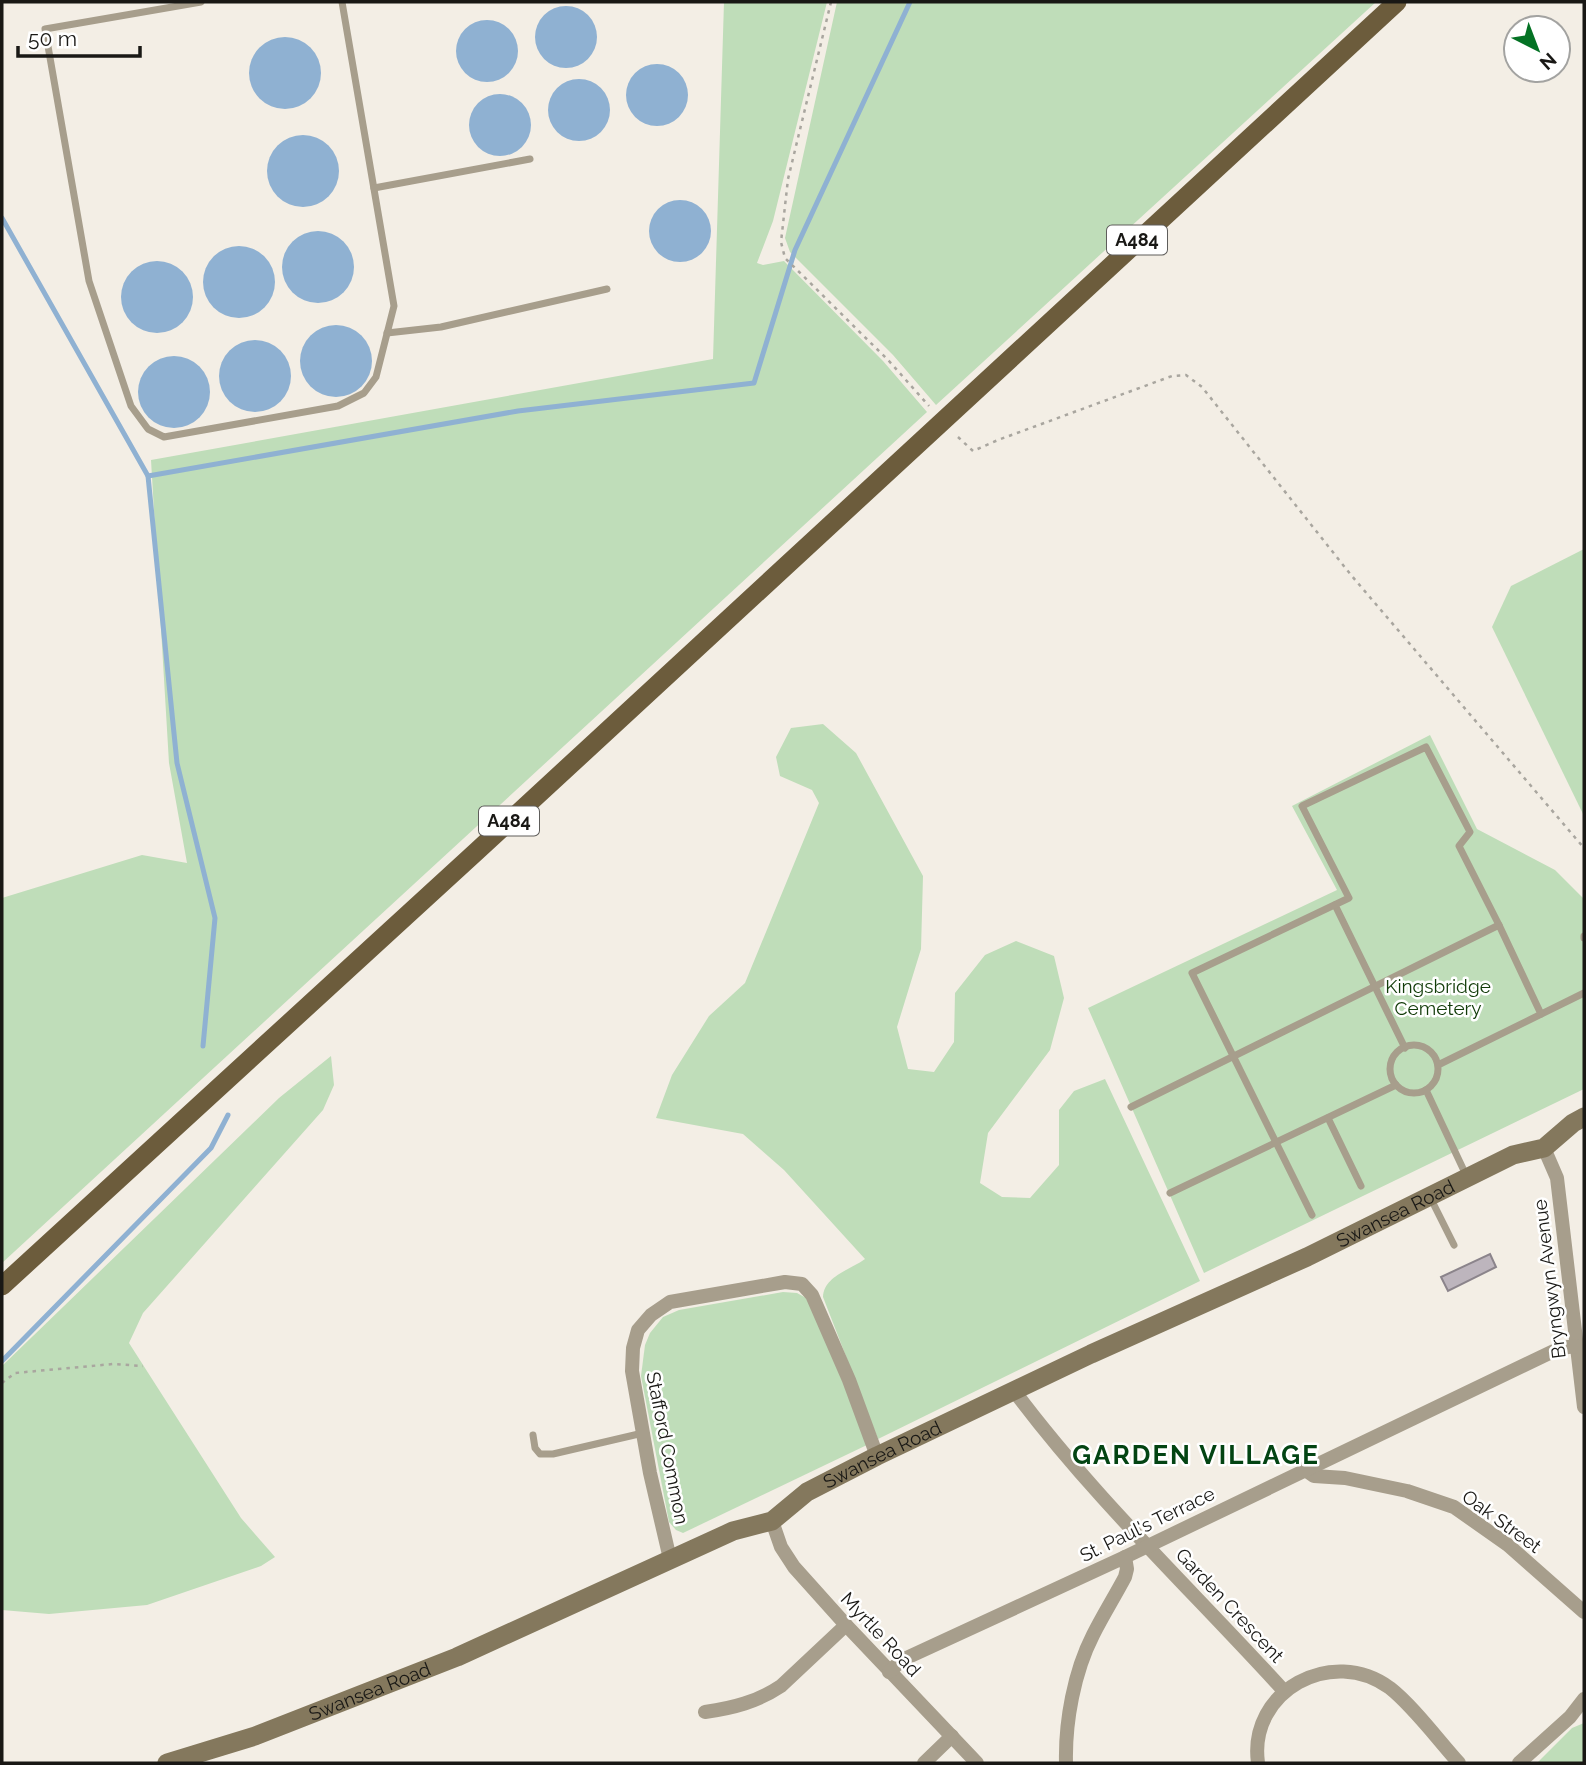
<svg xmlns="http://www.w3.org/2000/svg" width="1586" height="1765" font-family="Raleway,sans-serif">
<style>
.green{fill:#bfddb9}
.water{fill:#8fb1d2}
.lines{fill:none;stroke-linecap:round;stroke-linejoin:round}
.stream{stroke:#8fb1d2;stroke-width:5}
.building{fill:#bdb5bd;stroke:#8b848b;stroke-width:2}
.path{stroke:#a9a69f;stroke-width:2.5;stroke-dasharray:3.5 5;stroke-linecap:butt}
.service{stroke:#a79e8c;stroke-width:7}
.minor{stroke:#a79e8c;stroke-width:14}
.secondary{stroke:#84785d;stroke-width:19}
.primary{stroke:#6c5c3c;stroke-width:19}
.labels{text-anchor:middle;stroke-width:5;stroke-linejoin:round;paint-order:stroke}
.shield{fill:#fff;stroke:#5e5d5b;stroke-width:2}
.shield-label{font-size:18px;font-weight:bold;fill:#191815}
.park-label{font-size:19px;fill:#113b08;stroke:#fff}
.street-label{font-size:19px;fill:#191815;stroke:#fff}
.district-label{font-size:26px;font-weight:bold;letter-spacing:2px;fill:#034413;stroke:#fff}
</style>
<rect width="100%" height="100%" fill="#f3eee5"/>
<g class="green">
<polygon points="724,2 827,2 773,221 757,263 763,265 784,261 883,361 927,412 2,1263 2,898 142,855 187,863 169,763 151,460 713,359"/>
<polygon points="837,2 1376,2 936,405 893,355 790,252 785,238"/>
<polygon points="1584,549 1584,816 1492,627 1511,586"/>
<path d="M823,724L856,753L923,876L921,949L897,1027L908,1069L934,1072L954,1042L955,993L985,955L1016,941L1054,956L1064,998L1050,1050L988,1133L980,1183L1002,1197L1030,1198L1059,1165V1110L1074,1091L1105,1079L1200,1281L878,1439L823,1297C824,1276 850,1270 865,1259L784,1170L743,1134L656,1118L672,1075L709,1016L745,983L819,803L812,790L780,776L776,757L791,728Z"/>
<polygon points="1430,735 1477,829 1555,870 1584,899 1584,1089 1204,1273 1088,1008 1337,890 1292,806"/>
<polygon points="331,1056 334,1085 323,1110 143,1313 129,1343 241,1518 275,1557 261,1566 147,1605 49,1614 2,1610 2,1366 279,1098"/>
<polygon points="783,1292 797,1293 808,1299 869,1444 683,1533 676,1530 669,1522 641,1376 645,1345 650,1333 663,1317 679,1310"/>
<polygon points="1584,1723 1584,1763 1537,1763 1572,1728"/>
</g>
<g class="water">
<circle cx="566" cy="37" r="31"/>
<circle cx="487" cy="51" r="31"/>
<circle cx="285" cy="73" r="36"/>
<circle cx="657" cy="95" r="31"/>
<circle cx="579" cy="110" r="31"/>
<circle cx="500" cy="125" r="31"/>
<circle cx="303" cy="171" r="36"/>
<circle cx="680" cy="231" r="31"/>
<circle cx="318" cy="267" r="36"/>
<circle cx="239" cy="282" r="36"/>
<circle cx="157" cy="297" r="36"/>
<circle cx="336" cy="361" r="36"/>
<circle cx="255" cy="376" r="36"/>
<circle cx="174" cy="392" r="36"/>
</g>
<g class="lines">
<g class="stream">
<polyline points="2,218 148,476 177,763 215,918 203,1046"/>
<polyline points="148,476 518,411 754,383 795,250 910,2"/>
<polyline points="2,1361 211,1148 228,1115"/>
</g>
</g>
<polygon class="building" points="1490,1254 1496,1267 1448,1291 1441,1277"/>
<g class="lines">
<g class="path">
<polyline points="831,2 788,179 781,242 785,258 889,361 929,406"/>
<polyline points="958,437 973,451 998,440 1172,376 1186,375 1202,387 1351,575 1584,848"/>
<polyline points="2,1383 15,1373 113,1364 143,1366"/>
</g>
<g class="service">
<polyline points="201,2 45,29 89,281 131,406 148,429 164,437 338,406 364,393 376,377 394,306 342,2"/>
<polyline points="374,188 530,159"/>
<polyline points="387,333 441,327 607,289"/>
<polyline points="1335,905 1405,1048"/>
<polyline points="1584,936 1584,938"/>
<circle cx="1414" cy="1069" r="24"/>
<polyline points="1438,1065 1584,993"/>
<polyline points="1426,1090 1466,1175"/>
<polyline points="1131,1107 1499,925 1541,1014"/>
<polyline points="1328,1118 1361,1186"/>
<polyline points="1170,1193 1396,1085"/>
<polyline points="1431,1199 1454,1245"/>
<polyline points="1312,1215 1192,973 1349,898 1302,806 1426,747 1470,832 1459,846 1499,925"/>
<polyline points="533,1435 535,1448 540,1454 553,1454 643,1433"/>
</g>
<g class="minor">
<polyline points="1544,1148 1557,1178 1584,1407"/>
<path d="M1015,1392C1095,1499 1194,1592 1284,1691"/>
<polyline points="1304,1469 1314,1476 1345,1478 1407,1491 1454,1507 1508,1545 1584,1612"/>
<polyline points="772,1521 781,1547 794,1567 846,1625 977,1763"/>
<polyline points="670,1559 650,1473 632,1371 633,1348 638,1330 651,1315 670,1302 785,1282 802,1284 812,1295 849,1380 877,1456"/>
<polyline points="889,1672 902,1660 1125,1557 1560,1348 1577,1346"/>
<path d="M705,1712C733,1708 757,1702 781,1686L846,1625"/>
<polyline points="924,1763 952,1736"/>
<path d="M1066,1763C1065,1722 1074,1672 1093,1635C1103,1615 1115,1596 1125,1577L1127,1569L1125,1557"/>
<path d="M1258,1763C1248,1691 1332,1645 1390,1688C1413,1706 1439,1741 1459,1763"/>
<polyline points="1519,1763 1570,1717 1584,1699"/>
</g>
<path class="secondary" id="s1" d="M167,1763L255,1736L457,1657L733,1531L772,1521L807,1492L877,1456L1091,1354L1307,1257L1513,1155L1544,1148L1573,1123L1584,1117"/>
<polyline class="primary" points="2,1286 477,851 1397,2"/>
</g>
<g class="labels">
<g class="shield">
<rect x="1107" y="225.5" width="60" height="29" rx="5"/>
<rect x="479" y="806.5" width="60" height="29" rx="5"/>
</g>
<g class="shield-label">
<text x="1137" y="246">A484</text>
<text x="509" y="827">A484</text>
</g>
<g class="park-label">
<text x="1438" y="993">Kingsbridge<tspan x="1438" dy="22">Cemetery</tspan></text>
</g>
<g class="street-label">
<text dy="7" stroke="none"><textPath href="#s1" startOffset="1349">Swansea Road</textPath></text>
<text transform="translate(1549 1279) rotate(-97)" y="7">Bryngwyn Avenue</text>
<text transform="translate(668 1448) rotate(79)" y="7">Stafford Common</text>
<text dy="7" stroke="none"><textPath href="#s1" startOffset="782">Swansea Road</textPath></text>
<text transform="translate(1502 1521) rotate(36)" y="7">Oak Street</text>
<text transform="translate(1147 1524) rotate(-26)" y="7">St. Paul's Terrace</text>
<text transform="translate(1230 1605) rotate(47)" y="7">Garden Crescent</text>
<text transform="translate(881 1634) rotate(47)" y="7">Myrtle Road</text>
<text dy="7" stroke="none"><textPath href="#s1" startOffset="215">Swansea Road</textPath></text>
</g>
<g class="district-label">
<text x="1196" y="1464">GARDEN VILLAGE</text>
</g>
</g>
<rect width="1586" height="1765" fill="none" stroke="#191815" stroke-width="7"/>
<g transform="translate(1537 49) rotate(138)"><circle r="33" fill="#ffffff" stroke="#a3a3a1" stroke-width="2"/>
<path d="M0-5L12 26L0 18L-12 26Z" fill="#047224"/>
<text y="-10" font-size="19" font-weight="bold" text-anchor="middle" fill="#191815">N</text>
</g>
<path d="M18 46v10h122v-10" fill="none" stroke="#191815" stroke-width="3.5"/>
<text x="28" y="46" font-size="21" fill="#191815" stroke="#ffffff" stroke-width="5" paint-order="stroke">50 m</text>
</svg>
